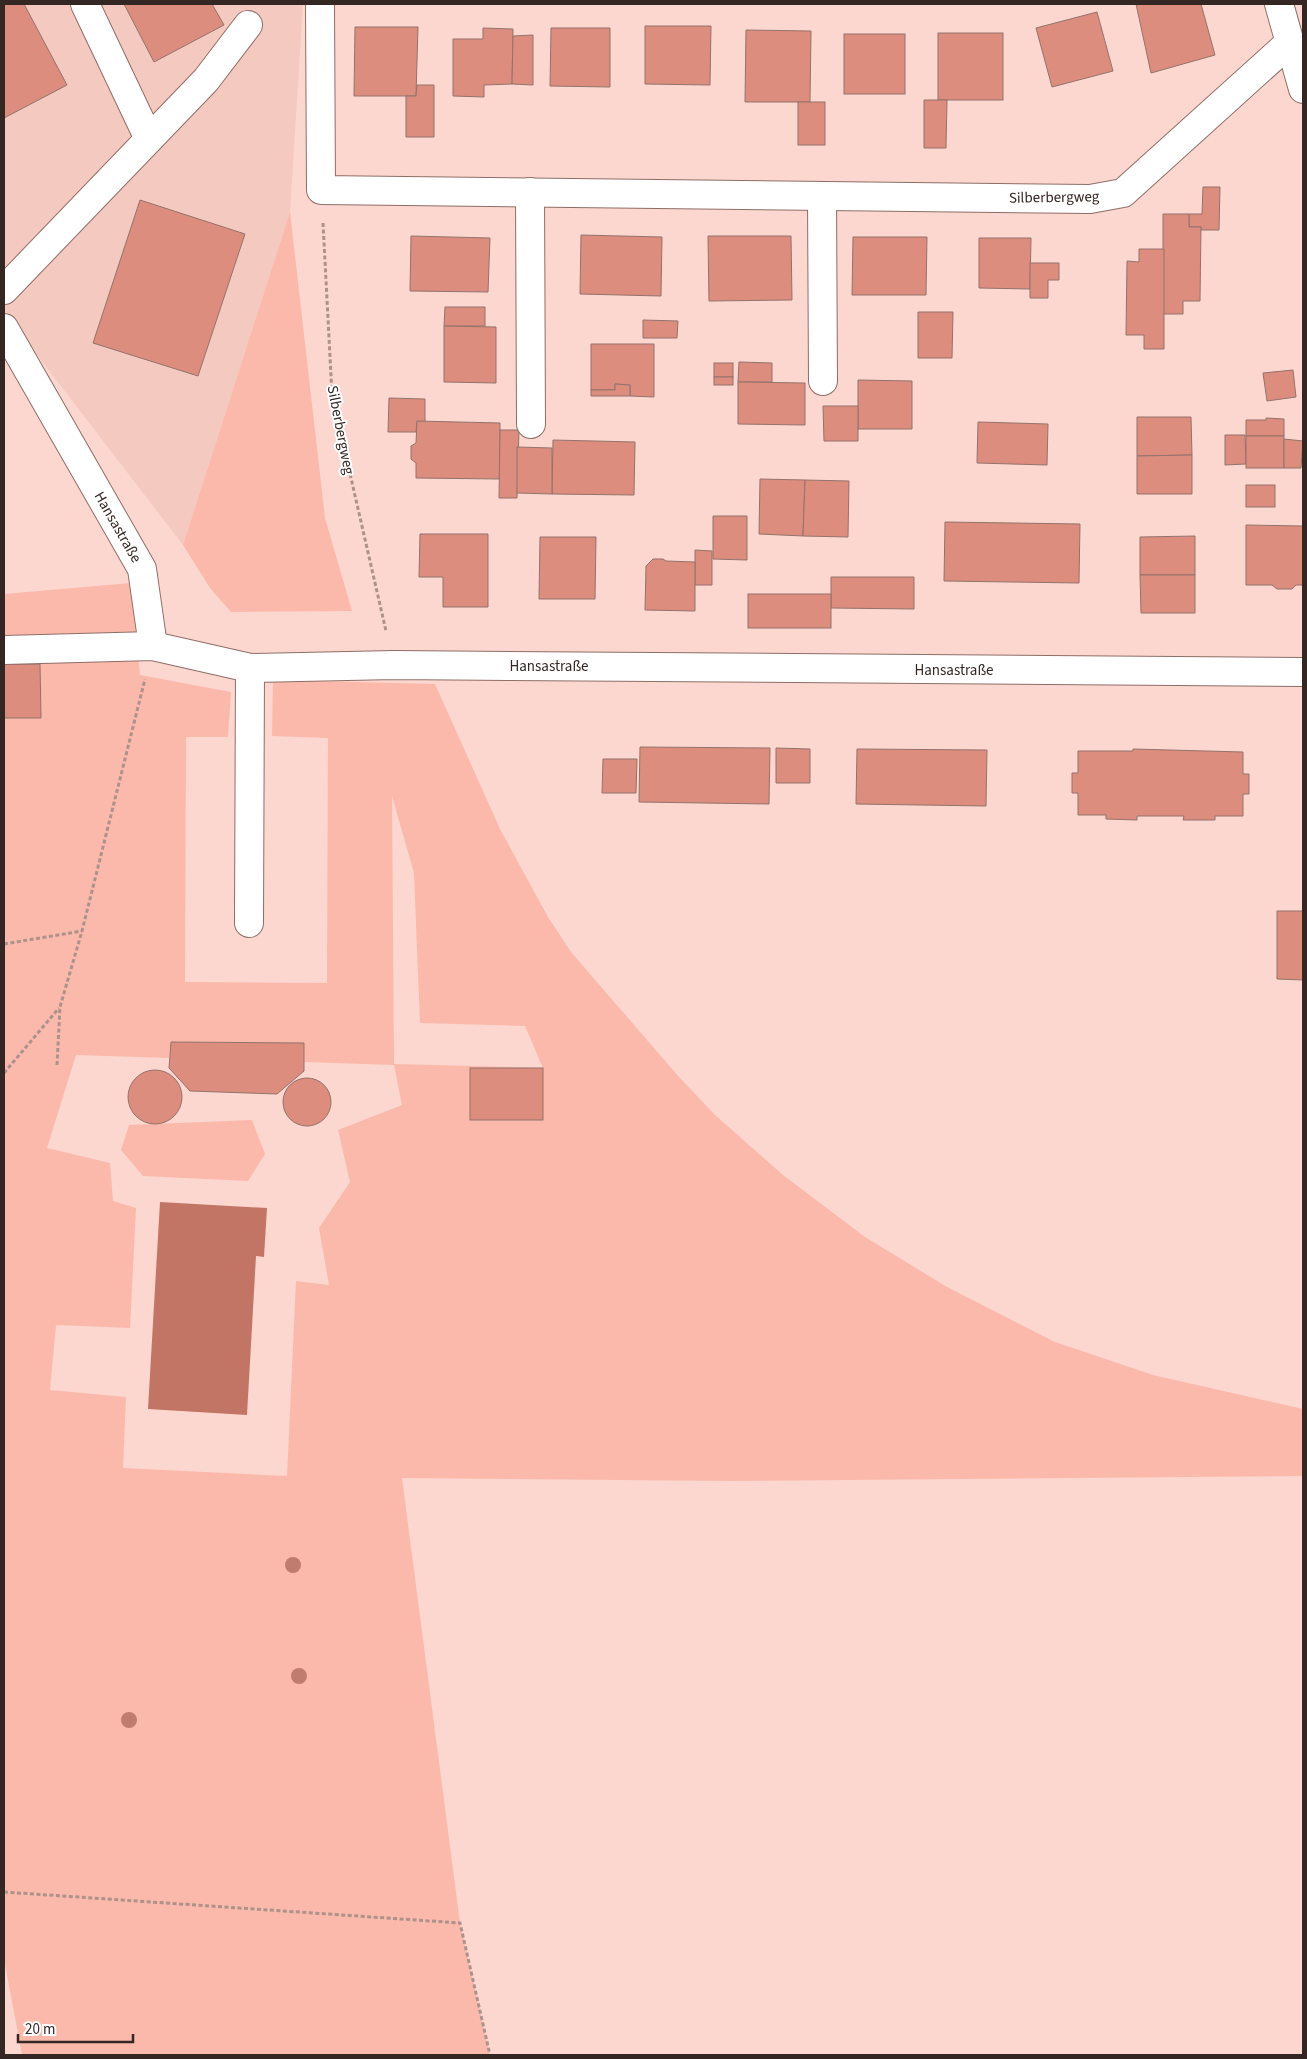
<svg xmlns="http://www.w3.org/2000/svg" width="1307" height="2059" font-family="'Source Sans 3',sans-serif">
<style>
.built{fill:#f4c9bf}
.green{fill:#fbb9ab;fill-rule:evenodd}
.water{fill:#c27565}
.building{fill:#dc8d7d;stroke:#93736c}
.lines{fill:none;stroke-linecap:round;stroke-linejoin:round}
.minor-casing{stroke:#8e6e67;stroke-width:30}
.path{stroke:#ad928c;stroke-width:3;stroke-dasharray:4 2.5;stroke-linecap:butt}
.minor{stroke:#fff;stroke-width:28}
.tree{fill:#c07c6f}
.labels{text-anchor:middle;stroke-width:4;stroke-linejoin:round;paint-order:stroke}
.street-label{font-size:15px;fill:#332623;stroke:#fff}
</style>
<rect width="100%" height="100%" fill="#fbd7cf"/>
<polygon class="built" points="4,4 303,4 290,212 183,545 4,312"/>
<g class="green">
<polygon points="290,212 325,518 352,611 231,612 210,588 183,545"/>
<path d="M131,583L140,675L231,692L228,737H186L185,982L327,983L328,738L272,736L273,680L435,684L500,829L548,917L571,952L679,1077L715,1115L783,1175L865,1237L947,1287L1055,1342L1153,1375L1303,1409V1476L733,1481L402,1478L460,1923L490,2055H22L4,1959V594ZM392,796L414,873L420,1023L525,1026L543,1068L394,1064ZM171,1042L304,1043V1062L394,1065L402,1105L338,1130L350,1182L319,1228L329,1285L296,1281L287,1476L123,1468L126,1397L50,1390L56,1325L130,1328L136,1208L113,1201L110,1163L47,1148L76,1055L169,1058Z"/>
<polygon points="252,1120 265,1154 248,1181 143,1176 121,1150 129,1125"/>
</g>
<polygon class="water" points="160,1202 267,1208 264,1257 256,1256 247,1415 148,1409"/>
<g class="building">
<polygon points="4,4 24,4 67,85 4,118"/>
<polygon points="124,4 212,4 224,25 154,62"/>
<polygon points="1136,4 1201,4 1215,55 1151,73"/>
<polygon points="1097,12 1113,71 1052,87 1036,28"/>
<polygon points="645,26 711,26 710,85 645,84"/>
<polygon points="355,27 418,27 416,96 354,96"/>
<polygon points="483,28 513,29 512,84 484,85 484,97 453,96 453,39 483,39"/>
<polygon points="551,28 610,28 610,87 550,86"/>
<polygon points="746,30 811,31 810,102 745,102"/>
<rect x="938" y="33" width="65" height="67"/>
<rect x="844" y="34" width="61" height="60"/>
<polygon points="533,35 533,85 512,84 513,36"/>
<polygon points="417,85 434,85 434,137 406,137 406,96 416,96"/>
<polygon points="924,100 947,100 946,148 924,148"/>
<rect x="798" y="102" width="27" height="43"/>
<polygon points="1203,187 1220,187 1219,230 1201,230 1201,227 1189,227 1189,214 1202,214"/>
<polygon points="140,200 245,234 198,376 93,343"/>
<polygon points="1163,214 1189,214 1189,227 1201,227 1200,301 1183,301 1183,314 1163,314"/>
<polygon points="581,235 662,237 661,296 580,294"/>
<polygon points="411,236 490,238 488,292 410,291"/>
<polygon points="708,236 791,236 792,300 709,301"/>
<polygon points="853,237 927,237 926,295 852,295"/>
<polygon points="979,238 1031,238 1030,289 979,288"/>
<polygon points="1139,249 1164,249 1164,349 1144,349 1144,335 1126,335 1127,261 1139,262"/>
<polygon points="1030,263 1059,263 1059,280 1048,280 1048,298 1030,298"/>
<polygon points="445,307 485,307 485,326 444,326"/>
<polygon points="918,312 953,312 952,358 918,358"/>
<polygon points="643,320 678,321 677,338 643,338"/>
<polygon points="444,326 496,327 496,383 444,382"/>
<polygon points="591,344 654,344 654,397 630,396 630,385 615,384 615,390 591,390"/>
<polygon points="739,362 772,363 772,382 738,382"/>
<rect x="714" y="363" width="19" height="14"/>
<polygon points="1293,370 1296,397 1267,401 1263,373"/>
<rect x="714" y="377" width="19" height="8"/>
<polygon points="858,380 912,381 912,429 858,429"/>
<polygon points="738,382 805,383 805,425 738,424"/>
<polygon points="615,384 630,385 630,396 591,396 591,390 615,390"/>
<polygon points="389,398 425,399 425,422 417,421 416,432 388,432"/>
<polygon points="823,406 858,406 858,441 824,441"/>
<polygon points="1137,417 1191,417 1192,455 1137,456"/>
<polygon points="1266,418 1284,419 1284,436 1246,436 1246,420 1266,420"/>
<polygon points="417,421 500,423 500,479 416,478 416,463 411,459 411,446 416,443"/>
<polygon points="978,422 1048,424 1047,465 977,463"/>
<polygon points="500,430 519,430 517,498 499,498"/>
<polygon points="1225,435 1245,435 1246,464 1225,465"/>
<rect x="1246" y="436" width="38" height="32"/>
<polygon points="1284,439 1303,441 1301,468 1284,468"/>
<polygon points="553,440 635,442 634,495 552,494"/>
<polygon points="517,447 552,448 552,494 517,493"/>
<polygon points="1192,455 1192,494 1137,494 1137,456"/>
<polygon points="760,479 805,480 803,536 759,534"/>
<polygon points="805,480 849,481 848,537 803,536"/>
<rect x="1246" y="485" width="29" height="22"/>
<polygon points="713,516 747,516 747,560 713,559"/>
<polygon points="945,522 1080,524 1079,583 944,581"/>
<polygon points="1246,525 1303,526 1303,585 1296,585 1292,589 1277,589 1272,585 1246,585"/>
<polygon points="420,534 488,534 488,607 443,607 443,577 419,577"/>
<polygon points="1195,536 1195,575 1140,575 1140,537"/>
<polygon points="540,537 596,537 595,599 539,599"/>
<polygon points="695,550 712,551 712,585 695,585"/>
<polygon points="653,559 663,559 666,561 695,562 695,611 645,610 646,566"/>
<polygon points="1140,575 1195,575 1195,613 1141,613"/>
<polygon points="831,577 914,577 914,609 831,608"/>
<rect x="748" y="594" width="83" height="34"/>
<polygon points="4,664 40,664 41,718 4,718"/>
<polygon points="640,747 770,748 769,804 639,802"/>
<polygon points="776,748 810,749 810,783 776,783"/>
<polygon points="857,749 987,750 986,806 856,804"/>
<polygon points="1133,749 1243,752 1243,774 1249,774 1249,794 1243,794 1243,816 1215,816 1215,820 1183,820 1184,816 1137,816 1137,820 1106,819 1106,815 1078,815 1078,793 1072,793 1072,773 1078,773 1078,751 1133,751"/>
<polygon points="603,759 637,759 636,793 602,793"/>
<polygon points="1277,911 1303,911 1303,980 1277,979"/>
<polygon points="171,1042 304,1043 304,1071 277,1094 190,1091 169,1068"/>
<rect x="470" y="1068" width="73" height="52"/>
<circle cx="155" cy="1097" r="27"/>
<circle cx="307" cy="1102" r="24"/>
</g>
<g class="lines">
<g class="minor-casing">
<g id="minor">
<polyline points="85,4 149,139"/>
<polyline points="320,4 321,190 1090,199 1123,193 1289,43"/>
<polyline points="1279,4 1303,89"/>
<polyline points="530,192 531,424"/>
<polyline points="822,196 823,381"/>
<polyline points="4,290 206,80 248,25"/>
<polyline points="4,328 142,569 153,646"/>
<polyline points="4,650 153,646 250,668 394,665 1303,672"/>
<polyline points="249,923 250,668"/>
</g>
</g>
<g class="path">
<polyline points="323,223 332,395 386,631"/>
<polyline points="4,944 82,931"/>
<polyline points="57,1065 60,1007 82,931 145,679"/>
<polyline points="4,1073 59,1008"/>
<polyline points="4,1892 460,1923 490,2055"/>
</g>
<use href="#minor" class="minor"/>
</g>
<g class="tree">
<circle cx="293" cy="1565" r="8"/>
<circle cx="299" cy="1676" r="8"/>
<circle cx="129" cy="1720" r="8"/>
</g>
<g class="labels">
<g class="street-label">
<text transform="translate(1054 197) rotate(-1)" y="5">Silberbergweg</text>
<text transform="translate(341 430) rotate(79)" y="5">Silberbergweg</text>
<text transform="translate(118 527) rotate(60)" y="5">Hansastraße</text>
<text x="549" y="671">Hansastraße</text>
<text x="954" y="675">Hansastraße</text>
</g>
</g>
<rect width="1307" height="2059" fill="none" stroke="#332623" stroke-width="10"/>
<path d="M18 2034v8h115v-8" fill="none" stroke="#332623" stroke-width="2.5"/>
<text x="25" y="2034" font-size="15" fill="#332623" stroke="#ffffff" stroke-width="4" paint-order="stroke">20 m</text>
</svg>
